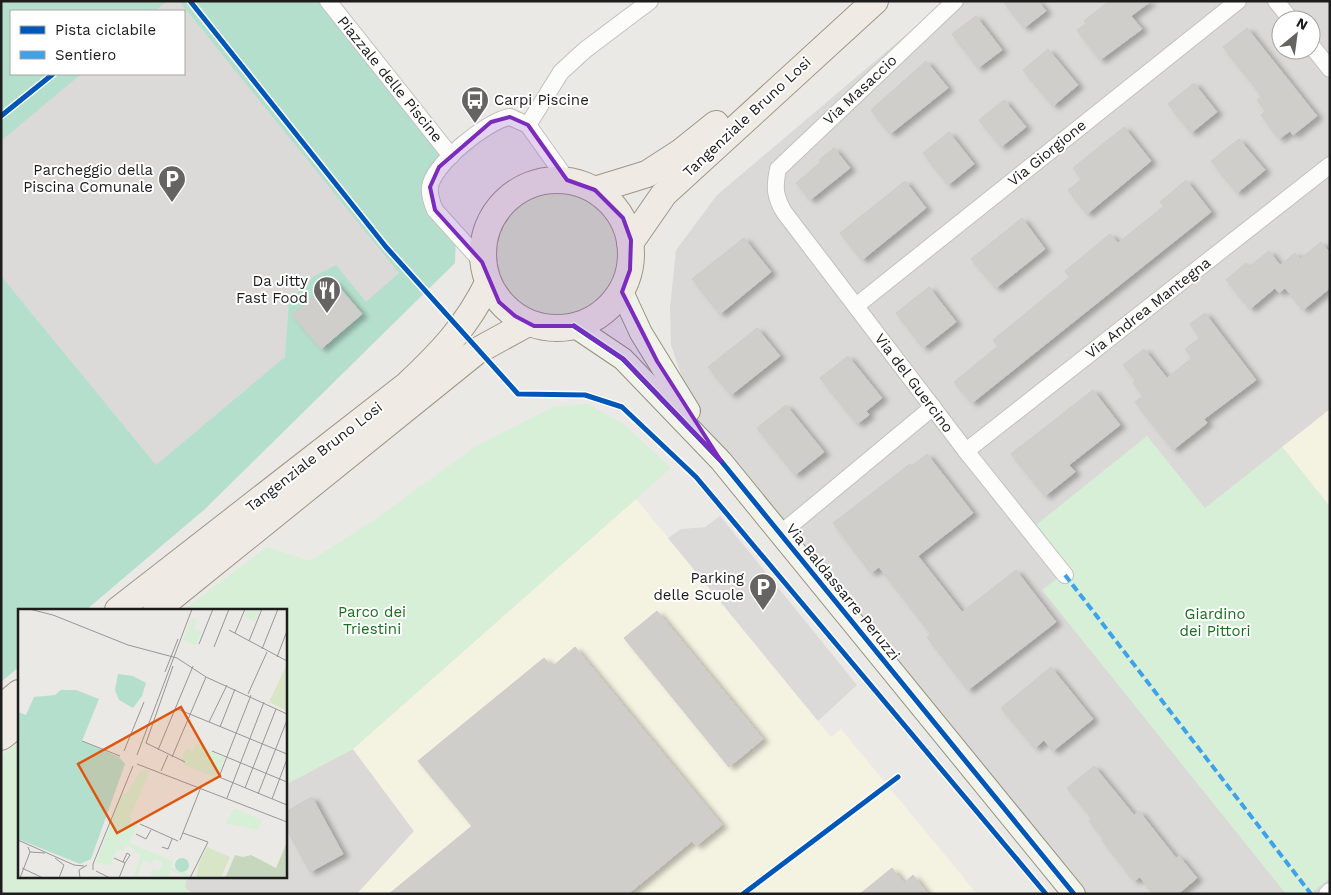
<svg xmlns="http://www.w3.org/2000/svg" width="1331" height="895" font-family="'Work Sans',sans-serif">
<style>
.residential{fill:#dad9d7;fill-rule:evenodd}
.education{fill:#f4f3e2}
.grass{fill:#d8e6c7}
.park{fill:#d6efd6}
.pitch{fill:#b5dfcd;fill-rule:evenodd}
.parking{fill:#dbdad9}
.building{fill:#d0cecb;stroke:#cecbc8;filter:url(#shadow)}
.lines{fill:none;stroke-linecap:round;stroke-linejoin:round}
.street-casing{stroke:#c2c1c0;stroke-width:18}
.secondary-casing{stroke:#929380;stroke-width:24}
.primary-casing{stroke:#9f9685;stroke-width:28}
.street{stroke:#fcfcfb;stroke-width:16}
.secondary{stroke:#f1f2ea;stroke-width:22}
.primary{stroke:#efebe4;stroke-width:26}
.quiet{stroke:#3da2ea;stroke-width:4;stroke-dasharray:8 4;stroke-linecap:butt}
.cycleway-casing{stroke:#fff;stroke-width:8}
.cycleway{stroke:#0057b8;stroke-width:5}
.marked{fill:#7b2cbf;fill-opacity:0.2;stroke:#7b2cbf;stroke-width:4;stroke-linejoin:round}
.labels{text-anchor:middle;stroke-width:4;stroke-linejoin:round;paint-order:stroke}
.street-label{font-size:15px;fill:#1d1d1d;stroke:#fff}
.poi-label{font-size:15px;fill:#1d1d1d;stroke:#fff;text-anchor:end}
.park-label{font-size:15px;fill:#15711d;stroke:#fff}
.inset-road{fill:none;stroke:#999796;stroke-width:1}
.view{fill:#de560d;fill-opacity:0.15;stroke:#de560d;stroke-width:2.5}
.inset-edge{fill:none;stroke:#1d1d1d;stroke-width:2.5}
</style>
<defs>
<filter id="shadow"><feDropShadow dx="5.5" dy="3" stdDeviation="2.5" flood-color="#0004"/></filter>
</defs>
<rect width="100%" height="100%" fill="#ebe9e6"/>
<g class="residential">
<path d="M946,1H1330V894H1077L688,421L685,386L671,345L670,308L676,250L717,195ZM1281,20H1311V50H1281Z"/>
<polygon points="353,749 414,831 357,894 193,894 185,888 187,876 285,876 285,785"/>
</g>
<g class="education">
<polygon points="1330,409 1330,507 1282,447"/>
<polygon points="636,499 831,737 841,729 977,894 357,894 414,831 353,749"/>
</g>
<circle class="grass" cx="557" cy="254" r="61"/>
<g class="park">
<polygon points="588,404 624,424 671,468 353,749 285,785 285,610 183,610 267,547 310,561 377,518 476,446 553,407"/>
<polygon points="1147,436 1205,508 1282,447 1330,507 1330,878 1310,894 1286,894 1042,590 1070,568 1036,525"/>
<polygon points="19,741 19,876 187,876 185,888 192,894 1,894 1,756"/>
</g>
<path class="pitch" d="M1,1H323L441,155L422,192L456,234L455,263L205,509L86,610H19V667L1,682ZM11,11H184V74H11Z"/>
<g class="parking">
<polygon points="167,1 179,1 399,273 366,302 336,265 314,276 289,301 285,357 156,465 1,276 1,141 81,74 184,74 184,11 155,11"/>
<polygon points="720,516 857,685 818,721 668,538 681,529 705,527"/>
</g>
<g class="building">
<polygon points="1003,1 1038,1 1046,11 1024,28"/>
<polygon points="1109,1 1151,1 1131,16 1142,29 1100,60 1077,30 1086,24 1084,21"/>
<polygon points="976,16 1002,50 978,68 952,34"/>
<polygon points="1247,28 1317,116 1293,135 1290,131 1279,139 1261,115 1266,111 1257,100 1262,96 1223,47"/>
<polygon points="1048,49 1078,85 1053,106 1023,70"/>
<polygon points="926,61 948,88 890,134 871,110"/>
<polygon points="1194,83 1217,112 1191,133 1168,104"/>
<polygon points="1004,100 1026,127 1001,147 979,120"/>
<polygon points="1124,127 1151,161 1087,214 1068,190 1082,179 1073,168"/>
<polygon points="949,132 974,164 948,185 923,153"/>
<polygon points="1239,139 1265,170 1237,193 1211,161"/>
<polygon points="834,148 850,168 810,200 796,183 821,162 819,160"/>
<polygon points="1186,180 1211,212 972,403 954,382 998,346 993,340 1070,277 1065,271 1110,234 1118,243 1164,206 1160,202"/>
<polygon points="905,181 926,208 862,260 840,233"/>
<polygon points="1022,218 1045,249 996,288 971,259"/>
<polygon points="744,238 771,272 720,314 692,279"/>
<polygon points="1321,242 1330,253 1330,288 1303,310 1285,288 1279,293 1275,288 1250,309 1226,280 1246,263 1249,267 1269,251 1280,265 1295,253 1300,259"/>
<polygon points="333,280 362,314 321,349 292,315"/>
<polygon points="929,287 956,322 923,348 896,313"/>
<polygon points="1205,313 1256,380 1204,419 1207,423 1173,450 1135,402 1143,396 1133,383 1136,381 1123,365 1144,349 1167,378 1192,358 1185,349 1200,338 1190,324"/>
<polygon points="757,328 780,356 731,395 708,367"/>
<polygon points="848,356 882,398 866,411 869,415 857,424 820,378"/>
<polygon points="1093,390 1120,425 1069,465 1075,472 1045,496 1011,454"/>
<polygon points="786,405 824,452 795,475 757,428"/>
<polygon points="927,454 973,513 918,556 962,612 1016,570 1056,622 968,690 927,637 931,634 879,567 871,573 833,523 910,464 912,466"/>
<polygon points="657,611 763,739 729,767 624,638"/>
<polygon points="575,647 722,825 696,846 692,841 628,894 389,894 472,826 418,761 544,658 552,667"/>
<polygon points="1051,667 1093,719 1053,751 1044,740 1035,748 1001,708"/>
<polygon points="1094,766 1134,815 1139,811 1176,858 1179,856 1197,878 1178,894 1153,894 1140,877 1134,881 1102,840 1104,838 1089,821 1092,818 1067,788"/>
<polygon points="312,797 343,854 310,872 285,826 285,812"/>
<polygon points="892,868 904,883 913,875 928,894 860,894"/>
</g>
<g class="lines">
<g class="street-casing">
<g id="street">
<polyline points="328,1 451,156"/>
<path d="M955,1L778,169C774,187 775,197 784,212L966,451L1065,575"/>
<polyline points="1276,1 1291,20"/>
<polyline points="1311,45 1330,69"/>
<polyline points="528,125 561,72 585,50 650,1"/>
<path d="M482,262L435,210C432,203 429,195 430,187C433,164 488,120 510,117L528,125L567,180"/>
<polyline points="856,306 1238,1"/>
<polyline points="966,451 1330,165"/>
<polyline points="780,534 933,407"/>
<polyline points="1327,894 1330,891"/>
</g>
</g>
<g class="secondary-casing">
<g id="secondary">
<polyline points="622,292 641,333 689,411"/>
<polyline points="574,326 623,359 721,461 1074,894"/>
</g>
</g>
<g class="primary-casing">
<g id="primary">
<circle cx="557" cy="254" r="74"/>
<polyline points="595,190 647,174 681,152 716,124"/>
<polyline points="630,243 664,194 875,1"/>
<path d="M118,610L407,385C441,353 467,326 488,283"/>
<polyline points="156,610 477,351 528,323"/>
<polyline points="1,708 19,693"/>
<polyline points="1,737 19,723"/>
</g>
</g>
<use href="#street" class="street"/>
<use href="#secondary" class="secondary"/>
<use href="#primary" class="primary"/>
<polyline class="quiet" points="1065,575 1311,894"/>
<g class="cycleway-casing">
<g id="cycleway">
<polyline points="190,1 386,247 518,394 585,395 622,407 696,477 1046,894"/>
<polyline points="1,116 53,74"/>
<polyline points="574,326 623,359 721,461 1074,894"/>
<polyline points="743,894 898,777"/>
</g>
</g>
<use href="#cycleway" class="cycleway"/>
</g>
<path class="marked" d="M510,117L528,125L567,180L595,190L623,218L631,240L630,270L622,292L657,361L721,461L623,359L574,326H534L515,316L499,302L482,262L435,210L430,187L439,167L491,122Z"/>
<defs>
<g id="bus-pin" transform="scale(1.4375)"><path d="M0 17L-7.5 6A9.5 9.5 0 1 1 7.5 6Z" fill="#656463" stroke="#fff"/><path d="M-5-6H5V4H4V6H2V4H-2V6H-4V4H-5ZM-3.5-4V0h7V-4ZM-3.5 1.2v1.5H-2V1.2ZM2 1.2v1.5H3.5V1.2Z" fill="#fff"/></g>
<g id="parking-pin" transform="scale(1.4375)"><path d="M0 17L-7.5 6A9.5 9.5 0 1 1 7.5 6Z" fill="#656463" stroke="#fff"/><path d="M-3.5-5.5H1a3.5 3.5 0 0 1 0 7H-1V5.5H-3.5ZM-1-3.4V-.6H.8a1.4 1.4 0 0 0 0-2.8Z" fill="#fff"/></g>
<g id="restaurant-pin" transform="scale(1.4375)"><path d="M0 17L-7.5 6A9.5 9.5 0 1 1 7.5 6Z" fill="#656463" stroke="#fff"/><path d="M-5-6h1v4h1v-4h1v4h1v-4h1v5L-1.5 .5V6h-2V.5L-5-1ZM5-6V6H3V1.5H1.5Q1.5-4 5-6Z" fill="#fff"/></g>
</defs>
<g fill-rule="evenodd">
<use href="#bus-pin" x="475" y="100"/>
<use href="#parking-pin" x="172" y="179"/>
<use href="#restaurant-pin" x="327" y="290"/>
<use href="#parking-pin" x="763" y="587"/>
</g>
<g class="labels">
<g class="street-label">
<text transform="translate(390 79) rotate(51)" y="5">Piazzale delle Piscine</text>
<text transform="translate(860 90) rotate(-43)" y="5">Via Masaccio</text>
<text transform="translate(747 117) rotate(-43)" y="5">Tangenziale Bruno Losi</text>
<text transform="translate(1047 153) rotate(-39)" y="5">Via Giorgione</text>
<text transform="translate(1148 308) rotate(-38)" y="5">Via Andrea Mantegna</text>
<text transform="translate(914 383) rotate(53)" y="5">Via del Guercino</text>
<text transform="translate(314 457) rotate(-38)" y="5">Tangenziale Bruno Losi</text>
<text transform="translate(843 592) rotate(51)" y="5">Via Baldassarre Peruzzi</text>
</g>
<g class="poi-label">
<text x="494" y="105" text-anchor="start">Carpi Piscine</text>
<text x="153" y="175">Parcheggio della<tspan x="153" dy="17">Piscina Comunale</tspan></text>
<text x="308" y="286">Da Jitty<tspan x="308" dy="17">Fast Food</tspan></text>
<text x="744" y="583">Parking<tspan x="744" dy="17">delle Scuole</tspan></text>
</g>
<g class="park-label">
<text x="372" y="617">Parco dei<tspan x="372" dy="17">Triestini</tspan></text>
<text x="1215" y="619">Giardino<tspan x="1215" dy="17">dei Pittori</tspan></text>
</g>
</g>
<g transform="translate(18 609)">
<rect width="269" height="269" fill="#ebe9e6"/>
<path d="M269,55V102L251,93ZM189,238L212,248L203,269L178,268L181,254Z" fill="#d8e6c7"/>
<path d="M269,233V269H203L208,267L217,246L225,248L233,246L258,259Z" fill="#c7d7bd"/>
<path d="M229,0H242L237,12L226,8ZM174,9L179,11L176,20L183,23L178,36L165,31ZM179,134L207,150L199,169L166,156L163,151L168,139L175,142ZM123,161L132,162L112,208L113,215H120L111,234L155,252L153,258L173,266L171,269L152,261V269L132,267L135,259L141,262L145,253L136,250L134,254L125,251L119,269H115L123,246L108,235L105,242L99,240L92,257L78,253L104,185H108ZM216,199L244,211L240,221L207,214Z" fill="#d6efd6"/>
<path d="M100,65L115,67L128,74L124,87L115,99L101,91L97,81ZM43,81H58L81,90L64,132L101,148L107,155L73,250L62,255L0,230V103L8,106L16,88L37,86ZM157 256a7 7 0 1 1 14 0a7 7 0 1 1-14 0Z" fill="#b5dfcd"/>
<path class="inset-road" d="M11,0L35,6L110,36L159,49L188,68L269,105M211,21L269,52M217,24L227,0M231,32L244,0M181,35L195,0M196,38L211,0M244,40L260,0M259,48L269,22M155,57L128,134L167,153M147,63L160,30M230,85L249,43M233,86L201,168L269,196M157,99L269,145M191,113L209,76M202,118L217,80M64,132L102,147M140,141L175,57M106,142L126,93M194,142L269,173M119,146L174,0M154,148L188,68M119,155L269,213M143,162L150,146M227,179L258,100M240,185L269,111M209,189L246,93M254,190L269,150M122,215L160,232M165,224L190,233L172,269M118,225L128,230L133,221M0,231L56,256L66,257M162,231L183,178M144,238L150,240L154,230M12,243L27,244M37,249L46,256L41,269M96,249L107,254L101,269M105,253L109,244L112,246L107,254M4,259L25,269M75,261V255L115,157M78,262L92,269M2,269L12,243L10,238M62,269L61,261L69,256"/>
<path class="view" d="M163,98L202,167L99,224L60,155Z"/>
<rect width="269" height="269" class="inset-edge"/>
</g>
<rect width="1331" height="895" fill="none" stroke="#1d1d1d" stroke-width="5"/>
<rect x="10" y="10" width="175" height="65" fill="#ffffff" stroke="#a5a5a5"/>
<rect x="20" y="26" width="25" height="8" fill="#0057b8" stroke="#a5a5a5"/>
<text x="55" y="35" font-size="15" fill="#1d1d1d">Pista ciclabile</text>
<rect x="20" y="51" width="25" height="8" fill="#3da2ea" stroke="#a5a5a5"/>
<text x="55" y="60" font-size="15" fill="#1d1d1d">Sentiero</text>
<g transform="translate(1296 35) rotate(29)"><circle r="24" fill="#ffffff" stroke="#a5a5a5"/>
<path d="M0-4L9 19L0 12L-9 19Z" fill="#656463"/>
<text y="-8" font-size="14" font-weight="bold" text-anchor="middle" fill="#1d1d1d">N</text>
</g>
</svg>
